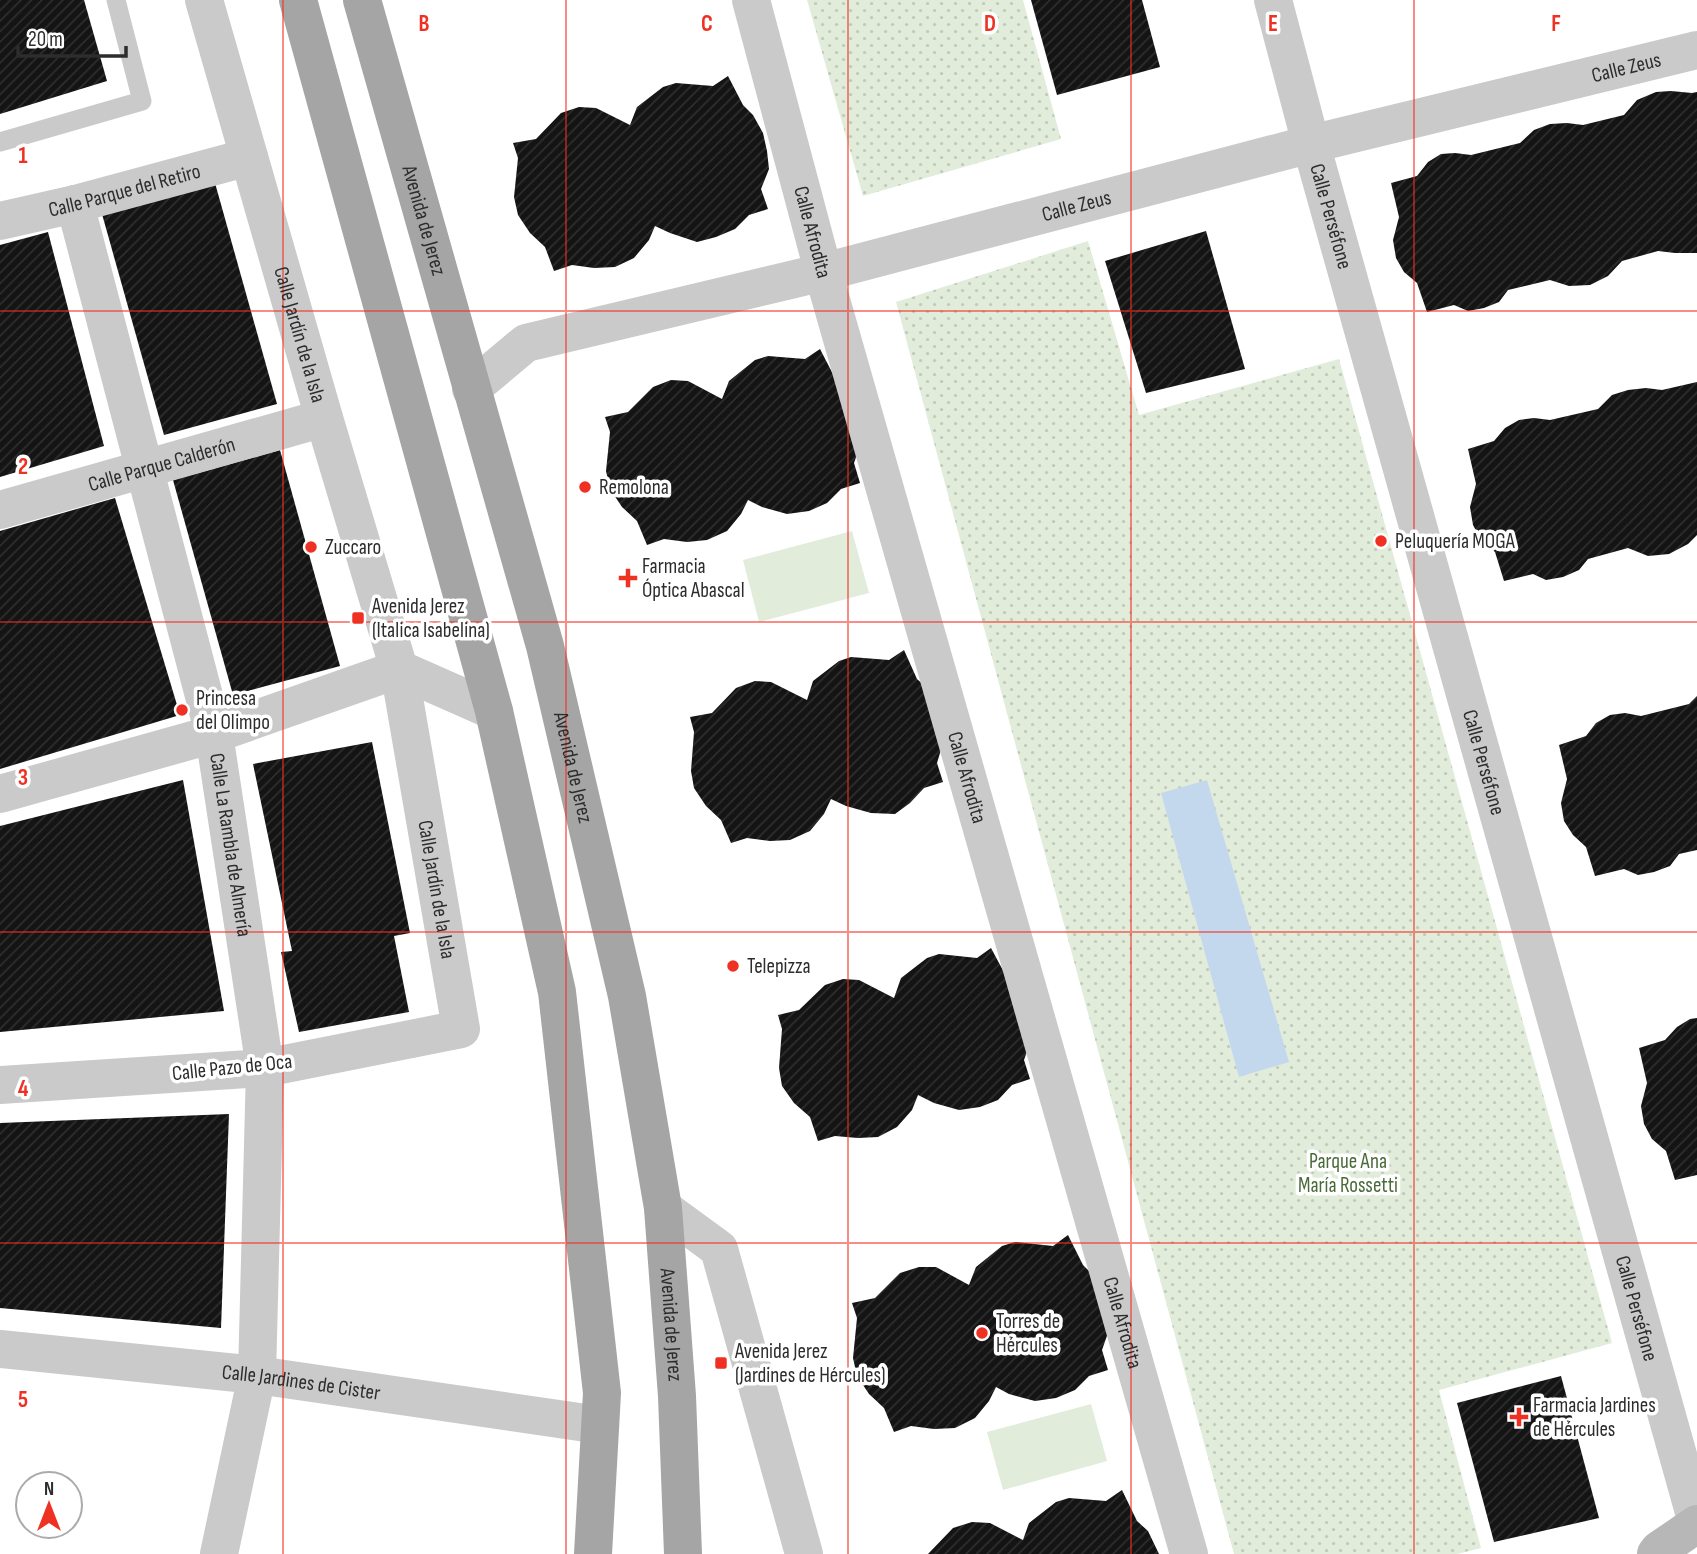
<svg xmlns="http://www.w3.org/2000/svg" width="1697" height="1554" font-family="'Sofia Sans Condensed',sans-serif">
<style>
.park{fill:url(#park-dots)}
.pitch{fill:#e1ecda}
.water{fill:#c4d8ed}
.building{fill:url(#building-hatch)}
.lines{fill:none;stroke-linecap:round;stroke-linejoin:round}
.lane{stroke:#cacaca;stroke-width:19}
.street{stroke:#cacaca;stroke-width:38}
.secondary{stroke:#b7b7b7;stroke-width:38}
.primary{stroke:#a5a5a5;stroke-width:38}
.grid{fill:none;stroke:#ef3124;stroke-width:2;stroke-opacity:0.55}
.poi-dot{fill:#ef3124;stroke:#fff;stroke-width:2.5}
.labels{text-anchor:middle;stroke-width:7;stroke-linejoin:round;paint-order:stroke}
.street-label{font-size:21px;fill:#2d2d2d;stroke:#fff}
.poi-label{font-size:21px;fill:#2d2d2d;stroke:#fff;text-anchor:start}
.park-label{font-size:21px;fill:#496b38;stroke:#fff}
.grid-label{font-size:23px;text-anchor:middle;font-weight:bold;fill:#ef3124;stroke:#fff;stroke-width:7;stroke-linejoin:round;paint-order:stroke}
</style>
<defs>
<pattern id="park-dots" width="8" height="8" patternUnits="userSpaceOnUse" patternTransform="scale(1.75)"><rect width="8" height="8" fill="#e1ecda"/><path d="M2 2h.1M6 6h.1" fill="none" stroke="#c1cbbb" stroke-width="1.8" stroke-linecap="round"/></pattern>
<pattern id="building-hatch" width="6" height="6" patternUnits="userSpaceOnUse" patternTransform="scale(1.75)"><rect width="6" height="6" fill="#141414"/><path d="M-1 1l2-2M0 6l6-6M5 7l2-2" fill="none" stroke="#2e2e2e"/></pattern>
</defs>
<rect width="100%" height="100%" fill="#fff"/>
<g class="park">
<polygon points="807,0 1023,0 1061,139 863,196"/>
<polygon points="1088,241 1139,415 1339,359 1612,1343 1439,1390 1481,1548 1457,1554 1234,1554 896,302"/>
</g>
<g class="pitch">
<polygon points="852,531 869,593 759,622 743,560"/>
<polygon points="1091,1404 1107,1461 1003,1490 987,1432"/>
</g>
<polygon class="water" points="1207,780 1289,1062 1239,1077 1161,793"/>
<g class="building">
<polygon points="0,0 84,0 107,81 0,114"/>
<polygon points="1031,0 1142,0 1160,67 1057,95"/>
<polygon points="728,76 743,105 753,115 763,133 767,151 769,169 761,189 768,209 749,215 735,229 716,237 697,242 670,233 655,226 649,240 634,258 615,267 594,268 572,265 554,271 545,247 530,233 518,215 514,197 518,158 513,143 536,139 561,113 579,107 596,108 630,125 637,107 663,87 676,83 713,86"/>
<polygon points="1671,91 1692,93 1697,92 1697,253 1675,253 1658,251 1622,261 1608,276 1590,285 1569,286 1550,280 1508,290 1499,302 1484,308 1468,311 1454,305 1427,312 1417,283 1404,272 1396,258 1393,240 1399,217 1391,183 1417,176 1428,162 1441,154 1455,153 1471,155 1520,143 1534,130 1550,124 1567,123 1583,125 1624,115 1637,100 1656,92"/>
<polygon points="215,183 277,404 164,435 102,214"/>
<polygon points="1206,231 1245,369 1146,393 1105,261"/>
<polygon points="48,232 104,446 0,477 0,245"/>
<polygon points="820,349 835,378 861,443 854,463 860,483 841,489 827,503 809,511 787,514 762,507 748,500 741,514 727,531 707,540 687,542 664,539 647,545 637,521 622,507 610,489 606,471 610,432 605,417 628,412 653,387 671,380 688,381 722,399 729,381 755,360 768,356 805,359"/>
<polygon points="1697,382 1697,535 1688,544 1669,554 1648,556 1628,548 1588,559 1579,570 1563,577 1546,580 1533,574 1504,581 1495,552 1481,540 1473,525 1470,507 1476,484 1468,449 1494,441 1505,428 1519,420 1534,418 1550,420 1598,409 1612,395 1628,390 1646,388 1662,390"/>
<polygon points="280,450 340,666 233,695 173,480"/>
<polygon points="115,498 180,715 0,769 0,531"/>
<polygon points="904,650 917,679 928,689 943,743 937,763 943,782 924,788 910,803 895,814 871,813 846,806 831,799 824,814 810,831 790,840 770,841 747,838 731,843 721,820 706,806 694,788 691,771 694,732 690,717 712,713 736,688 755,681 771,682 807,700 813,681 839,661 851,657 889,660"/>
<polygon points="1697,696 1697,850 1679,854 1670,866 1654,872 1638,875 1624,869 1595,876 1586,847 1573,835 1564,821 1561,803 1567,779 1559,745 1586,736 1596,723 1610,715 1625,713 1641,716 1689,704"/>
<polygon points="372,742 410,933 394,936 409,1012 299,1032 281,952 292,951 253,764"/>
<polygon points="183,780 224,1011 0,1032 0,826"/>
<polygon points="991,948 1006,976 1031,1040 1024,1060 1030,1079 1012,1085 998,1100 980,1107 959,1110 934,1103 918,1095 912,1110 897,1127 878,1137 858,1138 835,1136 818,1141 810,1117 794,1103 782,1086 779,1068 782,1029 778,1015 799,1010 825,985 843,979 859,980 894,998 901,978 927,958 939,954 977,958"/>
<polygon points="1697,1018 1697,1175 1675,1180 1666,1151 1652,1139 1644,1124 1641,1106 1647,1083 1639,1048 1665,1040 1677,1027 1690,1019"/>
<polygon points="229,1114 221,1328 0,1308 0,1123"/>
<polygon points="1068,1235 1083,1265 1093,1275 1109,1330 1102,1350 1108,1370 1089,1376 1075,1390 1056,1398 1035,1401 1009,1394 996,1387 989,1401 975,1418 955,1428 934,1429 911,1426 894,1432 884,1408 869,1394 857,1376 853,1358 857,1318 852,1303 875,1298 900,1273 919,1267 936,1267 969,1285 976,1267 1002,1246 1015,1242 1053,1246"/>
<polygon points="1561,1376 1599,1518 1494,1542 1457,1403"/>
<polygon points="1122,1490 1137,1521 1148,1531 1159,1554 928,1554 953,1528 972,1522 990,1523 1023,1540 1029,1523 1056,1502 1069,1498 1106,1501"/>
</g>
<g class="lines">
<polyline class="lane" points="0,142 142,101 116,0"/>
<g class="street">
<path id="s1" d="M204,0L324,418L399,669L494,711"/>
<path id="s2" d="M751,0L829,293L1189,1554"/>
<path id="s3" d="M1273,0L1311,144L1697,1523"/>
<path id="s4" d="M75,204L214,734L265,1068L257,1375L219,1554"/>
<path id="s5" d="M0,221L75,204L249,157"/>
<path id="s6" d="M471,389L526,343L824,272L1311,144L1697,50"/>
<path id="s7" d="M0,510L324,418"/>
<path id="s8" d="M0,794L214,734L399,669L461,1029L265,1068L0,1085"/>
<polyline points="663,1208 719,1249 804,1554"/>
<path id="s9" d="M0,1349L257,1375L600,1425"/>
</g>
<polyline class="secondary" points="1656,1554 1659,1550 1697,1524"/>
<g class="primary">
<polyline points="298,0 494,711 557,992 602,1393 593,1554"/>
<path id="s10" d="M362,0L545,646L627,996L663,1208L677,1396L683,1554"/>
</g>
</g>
<path class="grid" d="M283,0V1554M566,0V1554M848,0V1554M1131,0V1554M1414,0V1554M0,311H1697M0,622H1697M0,932H1697M0,1243H1697"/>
<g class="poi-dot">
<circle cx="585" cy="487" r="7"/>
<circle cx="1381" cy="541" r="7"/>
<circle cx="311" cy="547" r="7"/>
<path d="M624.5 567.5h7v7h7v7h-7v7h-7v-7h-7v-7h7z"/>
<rect x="351" y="611" width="14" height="14" rx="3.5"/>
<circle cx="182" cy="710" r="7"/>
<circle cx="733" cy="966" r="7"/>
<circle cx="982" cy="1333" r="7"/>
<rect x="714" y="1356" width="14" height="14" rx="3.5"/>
<path d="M1515.5 1406.5h7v7h7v7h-7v7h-7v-7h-7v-7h7z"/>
</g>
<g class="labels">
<g class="street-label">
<text dy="7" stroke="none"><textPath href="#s6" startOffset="1206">Calle Zeus</textPath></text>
<text dy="7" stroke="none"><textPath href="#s5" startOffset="128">Calle Parque del Retiro</textPath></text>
<text dy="7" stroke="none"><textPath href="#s6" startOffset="639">Calle Zeus</textPath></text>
<text dy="7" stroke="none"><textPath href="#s3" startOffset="224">Calle Perséfone</textPath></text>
<text dy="7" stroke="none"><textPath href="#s10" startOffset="229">Avenida de Jerez</textPath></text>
<text dy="7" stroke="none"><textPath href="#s2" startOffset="240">Calle Afrodita</textPath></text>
<text dy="7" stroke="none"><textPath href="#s1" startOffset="348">Calle Jardín de la Isla</textPath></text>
<text dy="7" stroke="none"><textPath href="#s7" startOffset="168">Calle Parque Calderón</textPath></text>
<text dy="7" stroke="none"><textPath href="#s3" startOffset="791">Calle Perséfone</textPath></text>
<text dy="7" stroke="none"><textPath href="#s10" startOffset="796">Avenida de Jerez</textPath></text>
<text dy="7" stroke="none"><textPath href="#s2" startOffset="807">Calle Afrodita</textPath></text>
<text dy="7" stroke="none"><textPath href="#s4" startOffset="660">Calle La Rambla de Almería</textPath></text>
<text dy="7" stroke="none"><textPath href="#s8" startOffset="642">Calle Jardín de la Isla</textPath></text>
<text transform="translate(232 1067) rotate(-6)" y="7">Calle Pazo de Oca</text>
<text dy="7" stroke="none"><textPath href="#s3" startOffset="1358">Calle Perséfone</textPath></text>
<text dy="7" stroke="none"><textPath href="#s2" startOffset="1374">Calle Afrodita</textPath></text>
<text dy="7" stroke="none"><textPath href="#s10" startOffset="1363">Avenida de Jerez</textPath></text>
<text dy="7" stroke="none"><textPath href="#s9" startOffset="303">Calle Jardines de Cister</textPath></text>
</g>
<g class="poi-label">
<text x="599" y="494">Remolona</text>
<text x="1395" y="548">Peluquería MOGA</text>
<text x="325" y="554">Zuccaro</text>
<text x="642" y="573">Farmacia<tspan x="642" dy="24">Óptica Abascal</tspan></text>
<text x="372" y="613">Avenida Jerez<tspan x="372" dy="24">(Italica Isabelina)</tspan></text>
<text x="196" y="705">Princesa<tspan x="196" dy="24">del Olimpo</tspan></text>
<text x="747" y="973">Telepizza</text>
<text x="996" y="1328">Torres de<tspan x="996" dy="24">Hércules</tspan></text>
<text x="735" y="1358">Avenida Jerez<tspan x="735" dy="24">(Jardines de Hércules)</tspan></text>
<text x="1533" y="1412">Farmacia Jardines<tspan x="1533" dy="24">de Hércules</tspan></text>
</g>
<g class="park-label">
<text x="1348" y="1168">Parque Ana<tspan x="1348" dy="24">María Rossetti</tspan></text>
</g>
</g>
<g class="grid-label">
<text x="424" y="31">B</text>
<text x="707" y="31">C</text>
<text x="990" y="31">D</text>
<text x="1273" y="31">E</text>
<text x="1556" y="31">F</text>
<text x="23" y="163">1</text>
<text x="23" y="474">2</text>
<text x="23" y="785">3</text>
<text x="23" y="1096">4</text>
<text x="23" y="1407">5</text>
</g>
<g transform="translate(49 1505)"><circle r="33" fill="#ffffff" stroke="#ababab" stroke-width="2"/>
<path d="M0-5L12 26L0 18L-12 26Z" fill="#ef3124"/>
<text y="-10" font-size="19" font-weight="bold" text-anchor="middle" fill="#2d2d2d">N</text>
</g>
<path d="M18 46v10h108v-10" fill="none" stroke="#2d2d2d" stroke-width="3.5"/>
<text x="28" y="46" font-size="21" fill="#2d2d2d" stroke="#ffffff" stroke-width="5" paint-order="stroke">20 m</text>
</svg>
